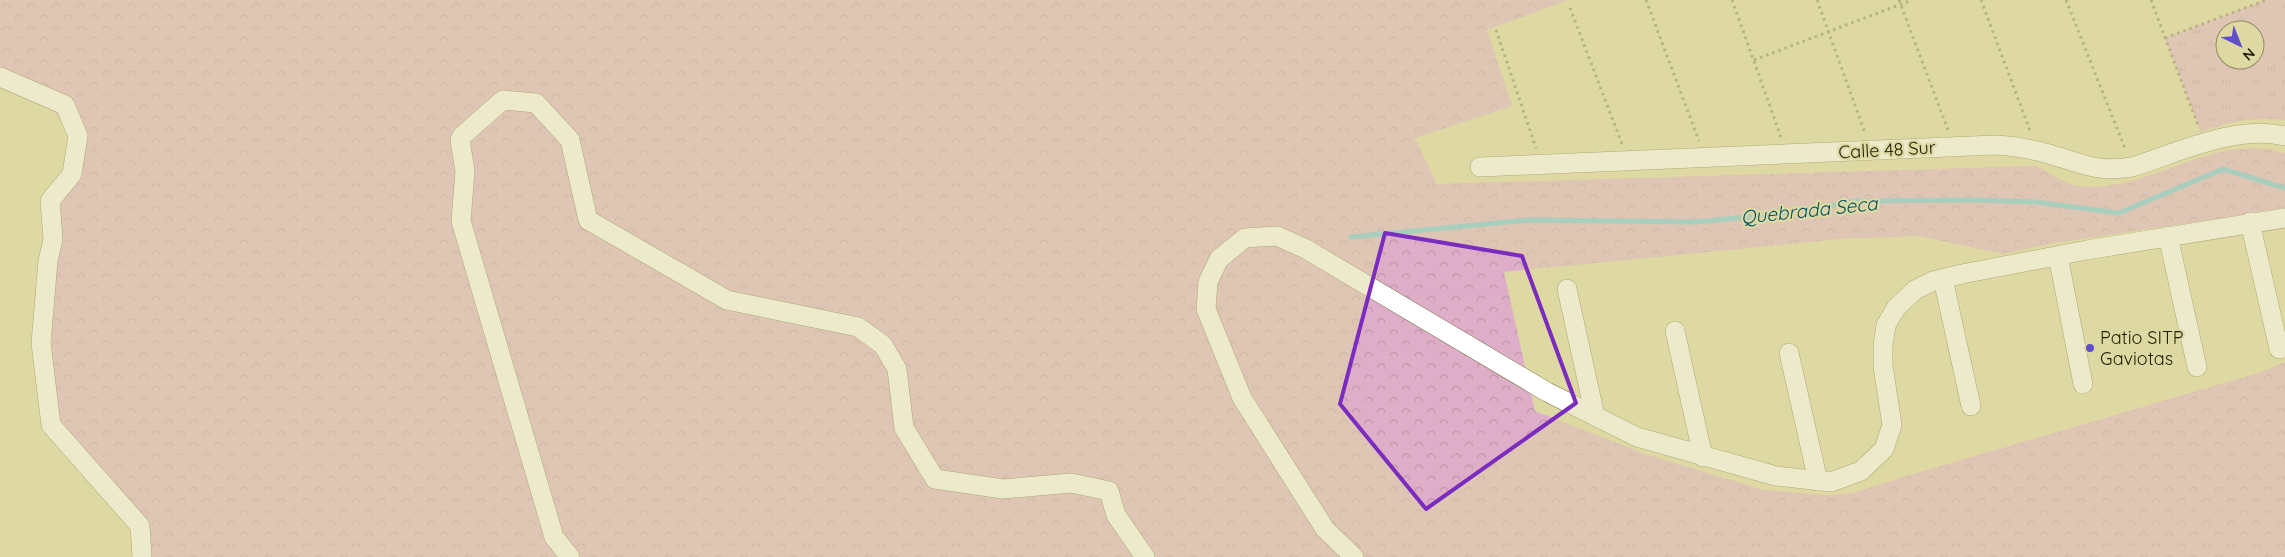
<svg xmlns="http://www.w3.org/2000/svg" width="2285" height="557" font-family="Quicksand,sans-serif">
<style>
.grass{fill:url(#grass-tufts);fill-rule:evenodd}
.forest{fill:url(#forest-crowns)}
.garden{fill:#deaec9}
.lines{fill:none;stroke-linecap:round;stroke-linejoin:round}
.stream{stroke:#67c0df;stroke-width:5}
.minor-casing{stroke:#746f3c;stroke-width:20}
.path{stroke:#88845c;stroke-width:3;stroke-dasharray:2.5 4;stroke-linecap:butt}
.minor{stroke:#fff;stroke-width:19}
.marked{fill:none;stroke:#7b2cbf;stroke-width:4;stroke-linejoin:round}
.poi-dot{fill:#5f50c9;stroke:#ded9a2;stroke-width:2}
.labels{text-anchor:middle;stroke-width:4.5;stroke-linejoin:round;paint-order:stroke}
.street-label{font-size:18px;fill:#1f1d07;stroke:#ded9a2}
.poi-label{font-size:18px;fill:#1f1d07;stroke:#ded9a2;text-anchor:start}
.water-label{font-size:19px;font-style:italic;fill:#005166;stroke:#ded9a2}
</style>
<defs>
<pattern id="grass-tufts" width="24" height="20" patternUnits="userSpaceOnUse" patternTransform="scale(1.25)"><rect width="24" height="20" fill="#deaec9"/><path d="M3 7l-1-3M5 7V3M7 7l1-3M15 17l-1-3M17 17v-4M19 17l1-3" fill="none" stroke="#be95ab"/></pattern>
<pattern id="forest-crowns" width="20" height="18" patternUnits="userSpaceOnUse" patternTransform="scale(1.25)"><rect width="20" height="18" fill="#deaec9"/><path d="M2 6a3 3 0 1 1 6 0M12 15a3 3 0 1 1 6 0" fill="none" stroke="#be95ab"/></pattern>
</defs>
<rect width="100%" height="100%" fill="#ded9a2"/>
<path class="grass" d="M2266,0H2285V120C2253,117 2231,121 2201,132L2165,38ZM2225,30H2255V60H2225Z"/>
<path class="forest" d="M0,0H1568L1487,30L1512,106L1415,138L1437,184L2037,166C2049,173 2063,183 2078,186C2091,189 2107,186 2119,184C2176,172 2226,135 2285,153V209L2054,243L2003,254L1919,236L1841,239L1504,272L1535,411L1645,454L1764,490L1824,495L1853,493L1910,475L2262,372L2285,362V557H142L140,526L51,425L53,239L78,136L31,90L0,77Z"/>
<polygon class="garden" points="2285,8 2285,47 2262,57 2255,42 2255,30 2250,30 2248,24"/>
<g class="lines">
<polyline class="stream" points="1351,237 1529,220 1696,222 1768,215 1858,201 1976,200 2036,202 2119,213 2223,169 2285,188"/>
<g class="minor-casing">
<g id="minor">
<polyline points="0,77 65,105 78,136 72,174 50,201 53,239 48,261 41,343 51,425 140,526 142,557"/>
<path d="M1480,167L1995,145C2012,146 2028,148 2045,153C2079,162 2094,173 2132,167C2177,153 2238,124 2285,136"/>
<polyline points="2250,222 2279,349"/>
<polyline points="2168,236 2197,367"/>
<polyline points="2058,256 2083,384"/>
<polyline points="1943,279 1971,406"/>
<polyline points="1567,289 1595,416"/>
<polyline points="1675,331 1703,457"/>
<polyline points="1789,353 1818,481"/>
<polyline points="570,557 554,537 461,221 465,171 460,140 462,136 503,100 536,103 570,140 588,220 727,300 858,327 883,345 897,369 904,428 935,479 1003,489 1071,483 1109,491 1116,515 1145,557"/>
<polyline points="1354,557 1325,529 1242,398 1206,309 1208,282 1219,259 1245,238 1277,236 1306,249 1547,392 1637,437 1776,476 1831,482 1861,471 1884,449 1892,425 1883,366 1883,345 1886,325 1896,308 1915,290 1933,281 1962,274 2087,250 2285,218"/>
</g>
</g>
<g class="path">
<polyline points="1646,0 1699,141"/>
<polyline points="1732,0 1781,137"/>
<polyline points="1817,0 1865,133"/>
<polyline points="1899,0 1948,130"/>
<polyline points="1981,0 2031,133"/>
<polyline points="2066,0 2126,151"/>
<polyline points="2151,0 2199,128"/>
<polyline points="1570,8 1622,144"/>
<polyline points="1496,30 1536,148"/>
<polyline points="2165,38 2266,0"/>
<polyline points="1754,60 1912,0"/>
</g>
<use href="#minor" class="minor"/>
</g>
<path d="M0 0H2285V557H0ZM1385,233L1522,256L1576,403L1426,509L1340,404Z" fill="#ded9a2" fill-opacity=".55" fill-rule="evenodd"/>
<path class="marked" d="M1385,233L1522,256L1576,403L1426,509L1340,404Z"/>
<circle class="poi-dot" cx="2090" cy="348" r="5"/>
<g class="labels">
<g class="street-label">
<text transform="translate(1887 150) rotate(-3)" y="6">Calle 48 Sur</text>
</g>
<g class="poi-label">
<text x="2100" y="344">Patio SITP<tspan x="2100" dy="21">Gaviotas</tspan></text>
</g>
<g class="water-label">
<text transform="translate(1809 210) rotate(-6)" y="7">Quebrada Seca</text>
</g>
</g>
<g transform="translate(2240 45) rotate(137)"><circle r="24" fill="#ded9a2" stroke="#928e64"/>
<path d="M0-4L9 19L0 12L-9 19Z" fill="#5f50c9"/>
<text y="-8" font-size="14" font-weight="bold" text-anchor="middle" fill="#1f1d07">N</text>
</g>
</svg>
